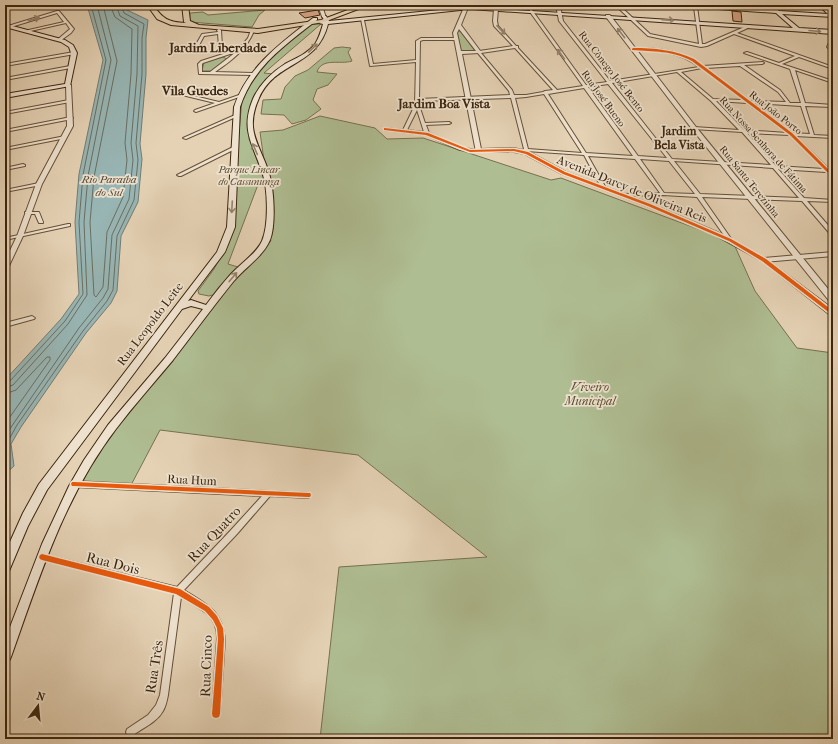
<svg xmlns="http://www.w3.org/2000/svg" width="838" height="744" font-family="'IM FELL French Canon',serif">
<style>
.green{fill:#afbd92;stroke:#767150}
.water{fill:#98b6b5;stroke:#737c72}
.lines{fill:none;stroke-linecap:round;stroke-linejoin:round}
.shore{stroke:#6a6e61;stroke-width:1}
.building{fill:#d5a286;stroke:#3c250d}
.minor-casing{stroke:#665037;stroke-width:2}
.tertiary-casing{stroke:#665037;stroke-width:2}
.secondary-casing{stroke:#3c250d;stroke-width:2}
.primary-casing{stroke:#3c250d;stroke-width:2}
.minor{fill:#eee2cf;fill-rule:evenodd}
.tertiary{fill:#eee2cf;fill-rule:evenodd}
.secondary{fill:#eee2cf;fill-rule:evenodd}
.primary{fill:#e5d2b5;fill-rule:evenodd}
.cycleway-casing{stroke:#eee2cf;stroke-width:3}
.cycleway{fill:#e8590c;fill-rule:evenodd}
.oneway{stroke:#95846e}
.labels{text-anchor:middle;stroke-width:3.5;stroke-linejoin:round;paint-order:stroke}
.far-street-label{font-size:10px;fill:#3c250d;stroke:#eee2cf}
.far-park-label{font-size:10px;font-style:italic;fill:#594b2e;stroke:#eee2cf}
.far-water-label{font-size:11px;font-style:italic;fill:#534937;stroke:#eee2cf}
.far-quarter-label{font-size:12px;font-weight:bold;fill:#3c250d;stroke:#eee2cf}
.street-label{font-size:12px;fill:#3c250d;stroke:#eee2cf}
.park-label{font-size:12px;font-style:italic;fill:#594b2e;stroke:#eee2cf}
.far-district-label{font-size:13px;font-weight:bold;fill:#3c250d;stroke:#eee2cf}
.near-street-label{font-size:14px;fill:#3c250d;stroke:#eee2cf}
</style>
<rect width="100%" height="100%" fill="#e5d2b5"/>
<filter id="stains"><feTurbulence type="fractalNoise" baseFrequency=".005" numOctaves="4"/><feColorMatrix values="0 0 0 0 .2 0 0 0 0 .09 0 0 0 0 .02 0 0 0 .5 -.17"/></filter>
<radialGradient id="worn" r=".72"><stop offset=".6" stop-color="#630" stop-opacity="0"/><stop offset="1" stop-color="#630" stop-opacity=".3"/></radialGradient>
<g class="green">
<polygon points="265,10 259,15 252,27 190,22 190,13 203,12 208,15"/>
<polygon points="310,24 321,24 264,73 273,74 262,85 249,118 249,139 265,181 259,182 228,264 238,267 216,294 209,296 199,294 198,291 214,269 229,241 242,100 259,68"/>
<polygon points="457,31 460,31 475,51 461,52"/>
<path d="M342,47L351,48L348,52L352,61C340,65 322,57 317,72L337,74L328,85L317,89L313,100L321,109L306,120L292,124L284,115L261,114L263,100L281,99L285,87L295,76L308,70L334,48Z"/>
<polygon points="223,57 227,59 211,71 202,71 204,62"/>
<polygon points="320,116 375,128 387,139 423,138 551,180 561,178 733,242 755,291 797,348 833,353 833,739 320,739 339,567 487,557 358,455 160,430 130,487 74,484 177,349 238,276 271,241 268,234 267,182 260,132 283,130"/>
</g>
<polygon class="water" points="87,5 124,5 127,10 148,20 146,38 146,74 140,144 142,159 138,202 121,236 117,291 111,303 86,333 21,427 11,444 14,466 5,474 5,380 61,319 79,294 75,222 79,174 103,60"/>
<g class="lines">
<g class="shore">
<polyline points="103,5 117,61 94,177 90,222 94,295 96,297 103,287 107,232 123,197 127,160 125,143 131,74 132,29 115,17 110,5"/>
<polyline points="5,383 10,381 65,321 83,294 79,222 83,175 106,60 91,5"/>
<polyline points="5,388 13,385 68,324 87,295 84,222 88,176 111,60 97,5"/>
<polyline points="5,394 16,390 47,357 50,357 50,360 5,424"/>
<polyline points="5,436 79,328 103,298 108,289 112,235 129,199 133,160 131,143 137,74 138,26 120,16 116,5"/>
<polyline points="5,469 9,464 7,443 17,425 83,331 107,301 113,290 117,236 134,200 138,160 136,143 142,74 142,38 144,24 124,13 121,5"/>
</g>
</g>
<g class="building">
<polygon points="318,10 320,15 305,18 299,13"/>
<polygon points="732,11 741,12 742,22 733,21"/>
</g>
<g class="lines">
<g class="minor-casing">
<g id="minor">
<path d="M556,5H560L563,21L610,81L699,67C680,52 657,50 633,50L631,49L633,48C659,48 682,50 703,66L763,62L764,63L762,64L744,65L780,90L790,103H801L790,69L744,53L747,52L779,63L795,56L734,34L707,46L701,47L648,36L615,5H619L650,34L699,44L694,7L697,6L702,44H705L749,25L751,26L750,27L737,33L833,67V69L799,57L782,64L833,81V83L795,70L805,103L833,105V107L805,106L814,135L833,136V138L795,136L829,169L833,170V172H832L833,173V177L826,172L778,169L804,198L833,200V202L807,201L833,231V235H831L802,201L702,197L732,240L730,241H728L697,197L663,195L621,196V195L623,194L660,193L635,159L588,156L606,188V189H602L584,155L526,151L521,152V150L524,149L511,98L419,101V105L425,123L449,122L451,123L449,124L426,125L429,133L463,148L478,150H480V152L460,150L426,135L384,130V128H385L403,130L415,105L416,62L370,66L361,19L364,20L373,64L416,60V41L421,38H457L458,39L456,40H423L420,41L419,99L510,95L509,91L477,52L479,51L513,46L494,26L493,21L494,9L496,8L498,9L497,21L498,26L516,46H518V48L557,90L583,86L530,12V10H532L586,85L607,82L559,21ZM515,48L553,90L545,91L543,92L526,95H514L512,90L481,53ZM740,66L778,92L786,102L749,101L706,68ZM702,68L744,100L713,99L681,72ZM677,72L711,101L739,130L694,127H693V129L742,132L771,165L672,159L612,83ZM608,84L667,158L638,156L588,87ZM584,88L633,156L586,153L548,94ZM544,94L582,153L528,149L515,98L526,97ZM716,101L747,103L787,133L744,130ZM753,103L801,106L810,134L792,133ZM417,110L424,132L407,130ZM747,133L790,135L824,169L776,166ZM640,159L669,161L695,194L664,193ZM674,161L773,168L799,198L700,194Z"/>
<polygon points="57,11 59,11 74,29 71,33 60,41 57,40 70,29 66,23 26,32 24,31 64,22 57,13 11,27 8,26"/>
<polygon points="219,29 221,30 222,47 219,46 218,34 204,36 197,49 195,49 194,48 202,34 218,32 217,30"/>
<path d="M251,30L254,31C246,50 231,61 215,72L253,73H254V75L199,74L198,64L201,61L239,49L248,38ZM236,52L210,72H202V64L203,63Z"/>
<polygon points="833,41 833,44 831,47 833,49 833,52 827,47 829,43"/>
<polygon points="74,52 75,52 75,54 5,66 5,64"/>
<polygon points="70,66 71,66 71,68 5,80 5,78"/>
<polygon points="178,92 219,102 239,95 242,96 196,112 194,111 195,110 215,103 178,94"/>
<polygon points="69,100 71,101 70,102 5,114 5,112"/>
<polygon points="235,115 238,116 186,139 183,138"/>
<polygon points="71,117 73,118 72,119 5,132 5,130"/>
<polygon points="65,136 66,136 66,138 5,150 5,148"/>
<polygon points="233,147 237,148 181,176 179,176 177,175"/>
<polygon points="23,164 25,165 25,166 5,170 5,168"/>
<polygon points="39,183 41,184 41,185 5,192 5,190"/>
<polygon points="25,212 39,212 43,222 43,223 39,223 35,214 27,214 25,213"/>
<polygon points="68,224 70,224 70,226 5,240 5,238"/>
<polygon points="833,252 833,256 764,262 761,260 764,258"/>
<polygon points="32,316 35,318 34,319 5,327 5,323"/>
<path d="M74,481L310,493L311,495L310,497L308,498L270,496L237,534L184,590C206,604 222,610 225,639L220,714L219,717L216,718L213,717L212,714L217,639C217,636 217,632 216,629C213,613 194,605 181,597L168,695C167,700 166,706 163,711C157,722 143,728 133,735L130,736L127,735L126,732L127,729L148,715L156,705L160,695L174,593L42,560L39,559L38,557L39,555L42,554L177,587L231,530L262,496L74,487L72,486L71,484L72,482Z"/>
</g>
</g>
<g class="tertiary-casing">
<g id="tertiary">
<polygon points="318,5 322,5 326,18 322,17"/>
<path d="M465,5H469L461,25L481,52L479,53L462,54L481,149L514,148L529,152L566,172L651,204L717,232L766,259L833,309V315H830L762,261L713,234L647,206L562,174L525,154L514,152H476L453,33ZM459,29L476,51H461L457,33Z"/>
<polygon points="606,15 610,15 696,127 833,295 833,302 830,302 692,129 606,17"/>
<polygon points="66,84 71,85 73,126 42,184 23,236 8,268 5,270 5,261 17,236 36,184 67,126"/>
</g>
</g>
<g class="secondary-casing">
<g id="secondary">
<path d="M674,5H696L772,10L767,5H772L779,11L828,14L818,5H823L833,14V17L782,14L799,28L833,30V34L470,9L328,24C317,68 276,60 259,98C244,131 260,144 269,173C274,189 276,225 270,240C263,257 244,268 233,282C212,308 193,334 173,360C154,383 134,405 116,429C64,497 39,578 11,657L9,661L5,663V640L42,544L69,486L84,460L108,425L165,358L203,309L191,306L182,309L47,490L28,526L9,571L5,572V553L23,513L39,484L217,252L227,227L234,107C247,67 281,43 313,18H317V20C285,45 253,67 240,107L235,227L225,252L188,301L191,300L206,305C214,294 222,284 231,274C241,263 256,254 262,241C269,225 268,188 262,172C253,144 240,130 253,99C259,85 272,72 285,64C296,58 307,54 315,44C319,38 321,31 323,24L319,23L324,20L322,16H326L329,21L470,7L793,28L776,13L676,6Z"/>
<polygon points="5,24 65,40 73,45 77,53 70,86 5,98 5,94 65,84 71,53 69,47 61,42 5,27"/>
</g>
</g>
<g class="primary-casing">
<path id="primary" d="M147,5H153C163,19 168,22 186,23L184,22L182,5H188L190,21L199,25L258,29L321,20L361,5H369L324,22L258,33L171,25L157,19Z"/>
</g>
<use href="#minor" class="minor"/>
<use href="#tertiary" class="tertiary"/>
<use href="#secondary" class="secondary"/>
<use href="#primary" class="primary"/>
<g class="cycleway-casing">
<g id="cycleway">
<path d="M633,48C654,48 675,50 694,59L792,133L833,174V177H832L790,135L692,61C671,50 655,52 632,50V49Z"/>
<polygon points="384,128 428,133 470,150 514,149 528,152 565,172 650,204 731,239 766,259 833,311 833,315 831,314 762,261 729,241 648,206 563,174 526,154 514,151 470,152 426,135 385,130 384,130"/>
<polygon points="72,482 74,482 308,493 310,493 311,495 310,497 308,497 74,486 72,486 71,484"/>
<polygon points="42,554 180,589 209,607 217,616 223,628 224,639 220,714 219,717 216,718 213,717 212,714 218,639 217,628 213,620 205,611 176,594 42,560 40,559 39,557 40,555"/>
</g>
</g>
<use href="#cycleway" class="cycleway"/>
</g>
<defs><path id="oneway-shaft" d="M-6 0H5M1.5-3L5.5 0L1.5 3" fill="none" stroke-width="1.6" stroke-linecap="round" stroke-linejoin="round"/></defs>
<g class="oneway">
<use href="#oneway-shaft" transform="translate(34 19) rotate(-16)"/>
<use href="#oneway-shaft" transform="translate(668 20) rotate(4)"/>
<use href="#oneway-shaft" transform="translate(501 30) rotate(47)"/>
<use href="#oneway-shaft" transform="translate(815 31) rotate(5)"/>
<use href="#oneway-shaft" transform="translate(621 33) rotate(-128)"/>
<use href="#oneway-shaft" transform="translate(313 48) rotate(-44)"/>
<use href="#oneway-shaft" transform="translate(561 54) rotate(-126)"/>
<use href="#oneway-shaft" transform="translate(255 149) rotate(-113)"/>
<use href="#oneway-shaft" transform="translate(232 207) rotate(93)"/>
<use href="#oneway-shaft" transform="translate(233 277) rotate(-50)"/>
</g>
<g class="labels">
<g class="far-street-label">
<text transform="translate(612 71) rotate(52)" y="4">Rua Cônego José Bento</text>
<text transform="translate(604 98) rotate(54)" y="4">Rua José Bueno</text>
<text transform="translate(776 112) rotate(38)" y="4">Rua João Porto</text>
<text transform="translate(764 144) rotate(48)" y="4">Rua Nossa Senhora de Fátima</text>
<text transform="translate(750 181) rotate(51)" y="4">Rua Santa Terezinha</text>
</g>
<g class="far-park-label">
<text x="249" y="173">Parque Linear<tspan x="249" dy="12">do Cassununga</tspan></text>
</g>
<g class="far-water-label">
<text x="109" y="183">Rio Paraíba<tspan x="109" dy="13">do Sul</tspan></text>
</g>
<g class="far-quarter-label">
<text x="679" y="135">Jardim<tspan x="679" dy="14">Bela Vista</tspan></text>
</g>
<g class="street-label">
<text transform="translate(632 189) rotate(22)" y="4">Avenida Darcy de Oliveira Reis</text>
<text transform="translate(150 324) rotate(-53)" y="4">Rua Leopoldo Leite</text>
<text transform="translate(192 480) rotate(3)" y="4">Rua Hum</text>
</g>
<g class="park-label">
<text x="590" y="391">Viveiro<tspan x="590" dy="14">Municipal</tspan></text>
</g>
<g class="far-district-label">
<text x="218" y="52">Jardim Liberdade</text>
<text x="195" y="95">Vila Guedes</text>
<text x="444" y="108">Jardim Boa Vista</text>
</g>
<g class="near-street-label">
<text transform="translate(214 534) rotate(-47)" y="5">Rua Quatro</text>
<text transform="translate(113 563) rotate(14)" y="5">Rua Dois</text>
<text transform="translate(206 666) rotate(-88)" y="5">Rua Cinco</text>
<text transform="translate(154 667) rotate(-81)" y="5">Rua Três</text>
</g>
</g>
<rect width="838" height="744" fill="none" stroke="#e5d2b5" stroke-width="20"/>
<rect x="6" y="6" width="826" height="732" fill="none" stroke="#3c250d" stroke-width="2"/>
<rect x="10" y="10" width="818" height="724" fill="none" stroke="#3c250d"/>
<g transform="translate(38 706) rotate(16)" stroke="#eee2cf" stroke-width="3" paint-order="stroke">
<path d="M0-3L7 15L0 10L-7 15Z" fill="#3c250d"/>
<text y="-6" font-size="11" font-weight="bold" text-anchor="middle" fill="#3c250d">N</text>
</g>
<rect width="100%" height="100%" filter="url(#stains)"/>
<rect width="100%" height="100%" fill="url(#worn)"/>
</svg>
